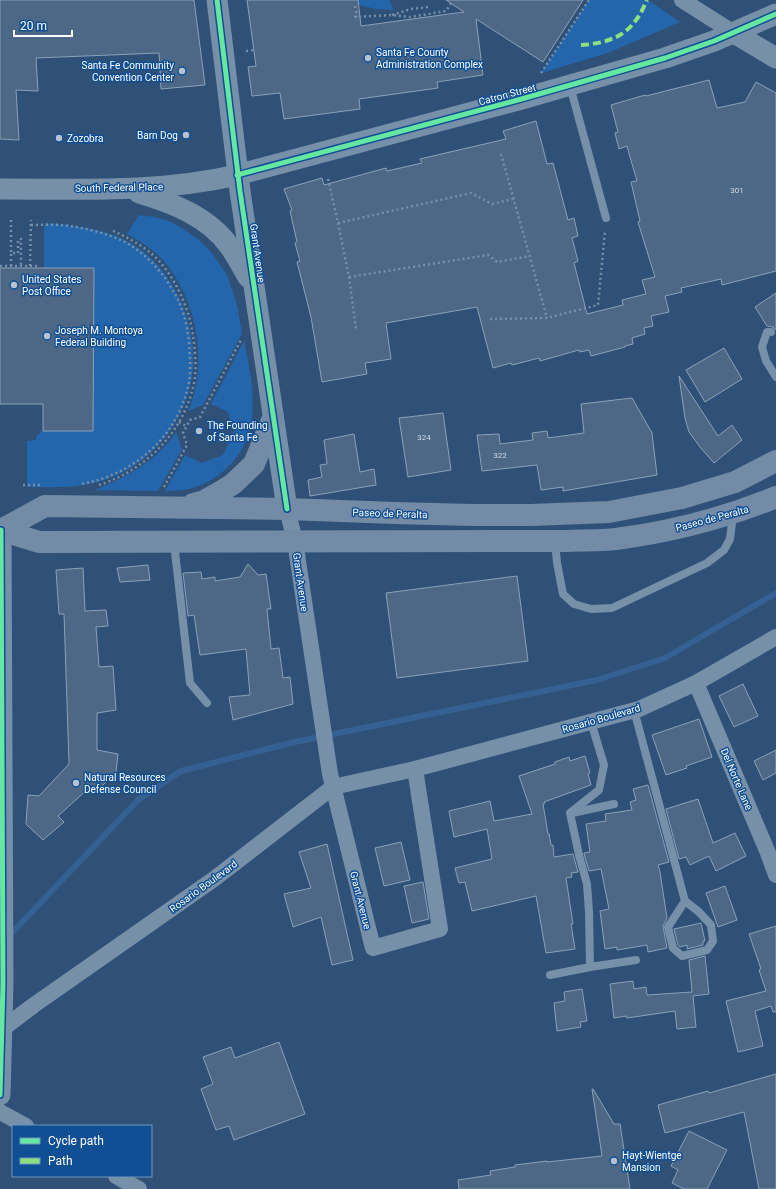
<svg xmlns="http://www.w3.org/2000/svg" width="776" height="1189" font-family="Roboto,sans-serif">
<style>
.green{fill:#2466ac}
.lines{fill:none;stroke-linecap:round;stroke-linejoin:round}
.stream{stroke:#346092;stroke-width:6}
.building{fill:#4c6886;stroke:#8ca1b7}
.path{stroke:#7790a9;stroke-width:2.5;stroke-dasharray:2 3;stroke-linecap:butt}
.service{stroke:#7790a9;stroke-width:8}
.minor{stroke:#7790a9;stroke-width:16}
.tertiary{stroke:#7790a9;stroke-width:21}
.secondary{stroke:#738ba6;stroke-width:22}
.quiet{stroke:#8de07e;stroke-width:4;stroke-dasharray:8 4;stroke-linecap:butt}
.cycleway-casing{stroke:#114f95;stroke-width:8}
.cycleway{stroke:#66e7a1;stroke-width:5}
.poi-dot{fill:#b6c2cf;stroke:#114f95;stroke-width:1.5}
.labels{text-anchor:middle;stroke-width:3;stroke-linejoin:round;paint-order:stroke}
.number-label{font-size:8px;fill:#d2d9e1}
.poi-label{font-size:10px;fill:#fff;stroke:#114f95;text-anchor:start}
.street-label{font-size:10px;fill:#fff;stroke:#114f95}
</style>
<rect width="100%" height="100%" fill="#2f5177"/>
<g class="green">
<polygon points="358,0 389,0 394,10 376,9 359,5"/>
<polygon points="589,0 648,0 680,22 608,53 541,73"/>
<path d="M139,215L154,217L169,221L185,230L199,240L211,252L227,275L237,305L242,334L203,405L188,411C209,365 197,297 162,259C152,249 140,241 127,234Z"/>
<path d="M44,223C79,225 116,230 144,252C181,282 200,337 191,383C182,425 150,463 110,478C82,489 56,487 27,487V441L36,440L37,435L40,434V431H93L94,268H44Z"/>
<path d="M244,341C249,366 255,391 252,417C249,450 226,476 196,487C186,490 175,491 165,491L185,455L202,463L223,455L234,431L228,412L211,404Z"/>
<path d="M176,432L182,449L158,491L94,490C126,478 157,461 176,432Z"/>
</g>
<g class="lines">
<polyline class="stream" points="8,937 138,800 181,771 295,742 597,680 665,658 776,593"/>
</g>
<g class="building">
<polygon points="0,0 194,0 205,85 161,89 159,53 36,58 38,91 16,90 19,140 0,139"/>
<polygon points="247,0 358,0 361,26 464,12 446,0 583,0 543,62 476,19 483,75 437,82 438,88 359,99 360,109 284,119 280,93 252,96 248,67 256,66"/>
<polygon points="709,80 717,108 745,102 756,82 776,93 776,271 722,285 721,279 681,288 682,292 665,296 669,312 651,316 653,326 644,328 645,334 632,338 633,344 625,346 625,347 591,356 589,350 580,352 579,350 540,361 539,358 512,365 511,363 493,368 477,307 386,323 391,359 365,363 367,374 322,382 311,317 297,262 300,261 295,243 297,242 290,211 292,210 284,189 322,178 324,185 386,168 387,171 422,163 420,159 506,139 503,131 536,121 547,164 553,163 568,220 574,218 578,236 572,238 578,261 574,263 587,314 623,305 622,300 646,294 642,280 655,277 638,222 640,221 631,182 637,181 632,164 627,146 619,149 615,133 618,132 611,105 645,95 646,96"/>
<polygon points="0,268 94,268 93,431 43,431 43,404 0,404"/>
<polygon points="776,293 776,330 773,327 767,326 755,307"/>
<polygon points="724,348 742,379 705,402 686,370"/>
<polygon points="679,376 718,436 732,425 742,440 714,463 700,447 689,432 685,418"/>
<polygon points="632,398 652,433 657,475 563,491 563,487 541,490 537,465 482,471 477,435 499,434 500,444 533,440 532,433 547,431 548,438 584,433 581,404"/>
<polygon points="443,413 451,470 408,477 399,418"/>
<polygon points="354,434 360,472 374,469 376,485 310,496 308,480 322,477 320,465 327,464 324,440"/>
<polygon points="248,564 258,575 266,574 271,609 267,609 271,649 279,648 283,678 290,677 293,704 233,720 229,697 250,695 246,649 200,655 194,615 188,616 183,573 201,572 202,579 215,577 215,581 240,577"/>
<polygon points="148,565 150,580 120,582 117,568"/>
<polygon points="83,568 85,611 106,610 108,626 96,627 99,667 113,666 116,710 97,713 97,750 118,754 116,772 95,793 90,787 58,816 64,822 43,840 26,824 28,795 39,796 69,764 64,614 59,614 56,570"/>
<polygon points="517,576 528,661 397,678 386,593"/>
<polygon points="743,684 758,716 734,727 719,696"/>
<polygon points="699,719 712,757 686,766 687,768 666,775 652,735"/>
<polygon points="776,750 776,773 763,780 754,761"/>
<polygon points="585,756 590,773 588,774 591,785 544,802 545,803 543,804 548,834 549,834 551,845 553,845 554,857 573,854 578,872 571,873 572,877 566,878 573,924 571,924 575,949 546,953 536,896 472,911 465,882 459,883 455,868 492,859 487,829 454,837 449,811 490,801 494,821 532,814 519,776 555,764 555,762 569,757 570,761"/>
<polygon points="648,785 669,862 658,865 660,872 667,918 663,926 667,948 648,952 647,945 617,950 617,947 605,949 600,911 609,909 601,869 589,871 584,854 584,853 590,852 586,824 606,821 605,814 632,810 630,802 636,800 633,789"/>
<polygon points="698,799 713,843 735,833 746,856 716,871 709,856 690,865 686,857 679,859 666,809"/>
<polygon points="401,842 410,880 384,886 375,848"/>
<polygon points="327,844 353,960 332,965 321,917 293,927 284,894 311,888 299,852"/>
<polygon points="423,882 429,919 412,923 404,886"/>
<polygon points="725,886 737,920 718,927 706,893"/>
<polygon points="701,923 705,941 703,941 703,945 687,949 687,945 680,947 678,945 674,929"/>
<polygon points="776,926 776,1012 773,1012 771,1006 755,1011 763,1046 738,1052 726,1001 766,991 759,970 761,969 749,934"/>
<polygon points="705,956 709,994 693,996 696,1027 677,1029 675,1011 627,1018 626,1016 614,1018 610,984 633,981 634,989 646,987 647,995 692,992 689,960"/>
<polygon points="582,989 587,1021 580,1022 581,1027 557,1031 554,1003 565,1001 564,992"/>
<polygon points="279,1042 305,1114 234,1140 229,1126 216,1130 201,1089 213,1084 203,1057 231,1047 235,1058"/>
<polygon points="776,1074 776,1189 759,1189 744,1112 665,1133 658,1105 708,1091 709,1093"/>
<polygon points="592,1089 593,1089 614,1124 620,1124 630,1189 459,1189 458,1180 491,1175 490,1171 515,1167 515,1165 547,1161 547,1162 602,1156"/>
<polygon points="689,1131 727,1150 707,1189 684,1189 672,1183 678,1170 671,1166"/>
</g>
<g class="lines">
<g class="path">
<polyline points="355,6 357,17"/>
<polyline points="392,15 411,9 429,7"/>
<polyline points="354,17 392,15 410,17 446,11 451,3"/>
<polyline points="246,51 254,50"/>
<polyline points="541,73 589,0"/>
<polyline points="501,154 547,318"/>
<polyline points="328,179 338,223 349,277 356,329"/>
<polyline points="11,220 11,253 18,253 18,240 21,239 21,266"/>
<polyline points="338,223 471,193 492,204 513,199"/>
<path d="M31,225C44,225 57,224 70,226C89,229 109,234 125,242C145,253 161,270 172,289C183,306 187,324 189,343C190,356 191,369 189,382C179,436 134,475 81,484"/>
<polyline points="0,266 37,266"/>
<polyline points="11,266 11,253"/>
<polyline points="30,266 31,220"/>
<polyline points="349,277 488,255 497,262 530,256"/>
<polyline points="490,319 547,318 598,305 605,231"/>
<polyline points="179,422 186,426"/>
<polyline points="23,485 40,485"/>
<path d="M99,485C146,470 184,432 194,383C197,368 195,350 193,335C189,309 177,281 159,261C146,247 129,238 111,230"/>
<polyline points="164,487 187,445 183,433 190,420 200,417 241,340"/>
</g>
<g class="service">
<polyline points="570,86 606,218"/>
<polyline points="771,332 767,332 762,347 766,361 776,377"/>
<polyline points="555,541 557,563 563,594 574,604 591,609 612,608 707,563 724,550 730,539 733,515"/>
<polyline points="174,543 190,683 207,703"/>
<polyline points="634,710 685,901 699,912 711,925 713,941 707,950 682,956 673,948 668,927 685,901"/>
<polyline points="572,813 614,804"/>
<polyline points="590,967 636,960"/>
<polyline points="550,975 590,967 589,912 587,884 579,855 570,813 599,790 604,765 591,722"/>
</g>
<g class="minor">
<polyline points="682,0 734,33"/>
<polyline points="287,509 295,541 330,774 373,948 440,929 415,769"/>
<polyline points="696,683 768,853 776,875"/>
<polyline points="1,1030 34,1005 214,879 333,787 415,769 639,709 696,683 776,637"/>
<polyline points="0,1112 26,1126"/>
<polyline points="116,1176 139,1189"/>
</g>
<g class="tertiary">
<polyline points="217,0 240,191 287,509"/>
<polyline points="734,33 776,58"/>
<path d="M0,189C80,189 159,193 237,175L518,100L665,58L714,41L776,14"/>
<path d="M139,193C173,203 209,217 230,247C237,257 242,267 248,277"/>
<polyline points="0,1095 3,984 1,530"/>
</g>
<g class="secondary">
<polyline points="193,504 204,501 220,492 233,484 254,464 273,418"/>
<path d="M0,530L39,542L564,541C581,540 599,541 616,539C670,532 725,518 776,497"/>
<polyline points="1,530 45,506 287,509 395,513 473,515 531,515 609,512 682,498 735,482 776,461"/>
</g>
<path class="quiet" d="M581,45C602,44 624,38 636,20C641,14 644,6 647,0"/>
<g class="cycleway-casing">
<g id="cycleway">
<polyline points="217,0 240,191 287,509"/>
<polyline points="237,175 518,100 665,58 714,41 776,14"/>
<polyline points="0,1095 3,984 1,530"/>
</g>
</g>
<use href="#cycleway" class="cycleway"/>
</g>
<g class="poi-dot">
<circle cx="368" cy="58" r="4"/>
<circle cx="182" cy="71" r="4"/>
<circle cx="186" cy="135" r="4"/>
<circle cx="59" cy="138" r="4"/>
<circle cx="14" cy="285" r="4"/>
<circle cx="47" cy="336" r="4"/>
<circle cx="199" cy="431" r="4"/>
<circle cx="76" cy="783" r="4"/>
<circle cx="614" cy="1161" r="4"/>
</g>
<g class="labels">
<g class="number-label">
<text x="737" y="193">301</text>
<text x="424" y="440">324</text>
<text x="500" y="458">322</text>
</g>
<g class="poi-label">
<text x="376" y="56">Santa Fe County<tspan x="376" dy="12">Administration Complex</tspan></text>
<text x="174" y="69" text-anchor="end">Santa Fe Community<tspan x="174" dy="12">Convention Center</tspan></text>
<text x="178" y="139" text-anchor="end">Barn Dog</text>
<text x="67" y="142">Zozobra</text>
<text x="22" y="283">United States<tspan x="22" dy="12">Post Office</tspan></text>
<text x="55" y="334">Joseph M. Montoya<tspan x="55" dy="12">Federal Building</tspan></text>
<text x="207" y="429">The Founding<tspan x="207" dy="12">of Santa Fe</tspan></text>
<text x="84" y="781">Natural Resources<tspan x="84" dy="12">Defense Council</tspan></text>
<text x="622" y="1159">Hayt-Wientge<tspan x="622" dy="12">Mansion</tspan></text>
</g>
<g class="street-label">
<text transform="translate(507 94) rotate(-15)" y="4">Catron Street</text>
<text transform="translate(119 187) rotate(-1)" y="4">South Federal Place</text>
<text transform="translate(258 253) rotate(82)" y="4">Grant Avenue</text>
<text transform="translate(390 513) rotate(2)" y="4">Paseo de Peralta</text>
<text transform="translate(712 518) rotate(-15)" y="4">Paseo de Peralta</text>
<text transform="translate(301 582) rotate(82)" y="4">Grant Avenue</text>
<text transform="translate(601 718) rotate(-16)" y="4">Rosario Boulevard</text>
<text transform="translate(737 779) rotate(67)" y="4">Del Norte Lane</text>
<text transform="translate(203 886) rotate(-36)" y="4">Rosario Boulevard</text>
<text transform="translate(361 900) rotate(76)" y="4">Grant Avenue</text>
</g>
</g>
<rect x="12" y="1125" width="140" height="52" fill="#114f95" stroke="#7095bf"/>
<rect x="20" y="1138" width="20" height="6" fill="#66e7a1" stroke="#7095bf"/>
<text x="48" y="1145" font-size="12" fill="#ffffff">Cycle path</text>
<rect x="20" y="1158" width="20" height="6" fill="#8de07e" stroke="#7095bf"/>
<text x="48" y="1165" font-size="12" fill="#ffffff">Path</text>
<path d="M14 30v6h58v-6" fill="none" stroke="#ffffff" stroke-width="2"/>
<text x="20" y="30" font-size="12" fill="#ffffff" stroke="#114f95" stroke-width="3" paint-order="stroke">20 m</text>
</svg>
